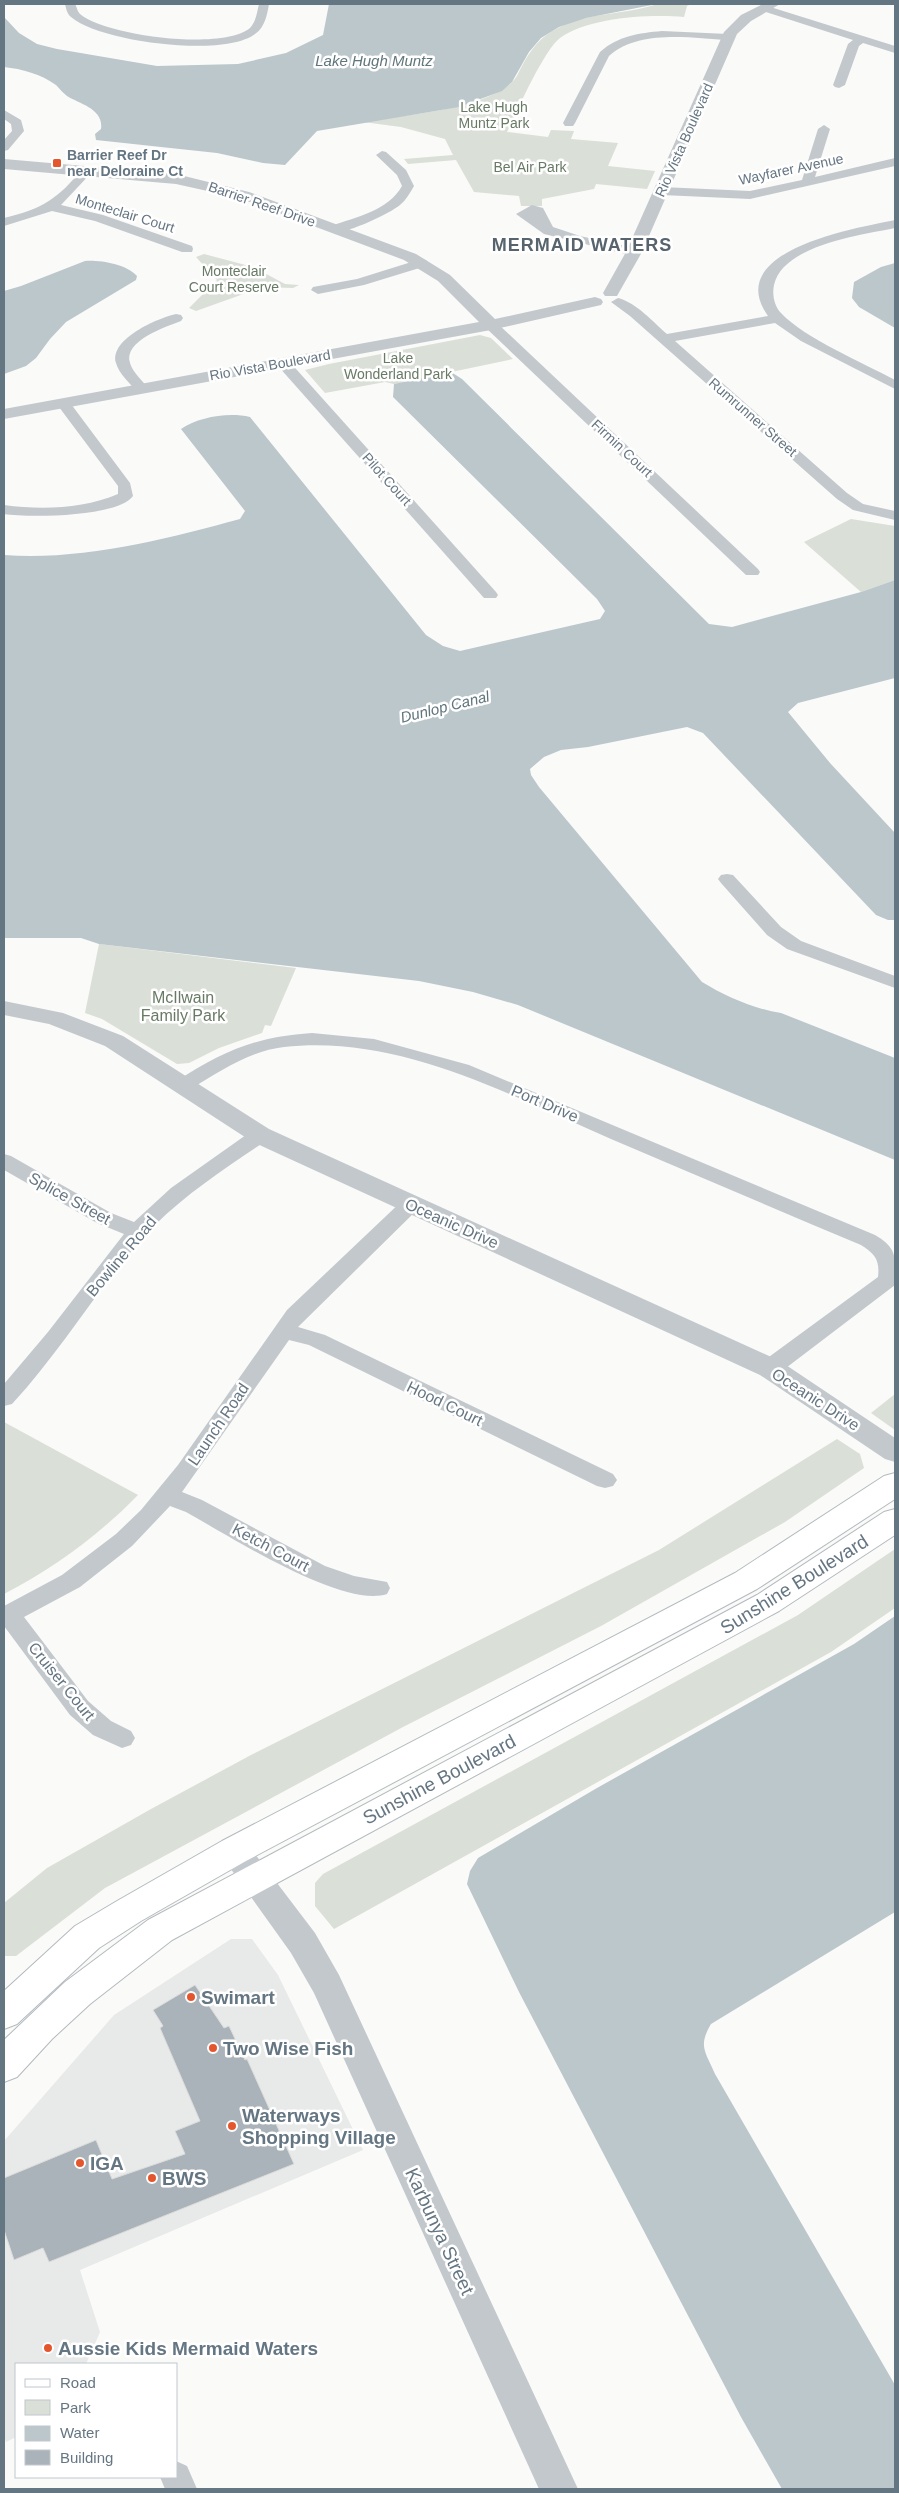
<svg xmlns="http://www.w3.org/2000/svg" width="899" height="2493" font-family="Arial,sans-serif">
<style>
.built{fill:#e8e9e9}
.green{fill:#dadfd7}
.water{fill:#bbc7cb}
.building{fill:#aab3b9;stroke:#dcdcda}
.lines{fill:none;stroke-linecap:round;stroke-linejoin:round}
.secondary-casing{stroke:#b3babf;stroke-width:2}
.minor{fill:#c3c8cc;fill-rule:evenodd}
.tertiary{fill:#c3c8cc;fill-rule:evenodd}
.secondary{fill:#fff;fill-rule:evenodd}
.poi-dot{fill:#e4572e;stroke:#fff;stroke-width:2}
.labels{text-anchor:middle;stroke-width:5;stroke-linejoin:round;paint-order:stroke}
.far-park-label{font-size:14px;fill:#687a64;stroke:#fff}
.far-street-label{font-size:14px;fill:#657683;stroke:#fff}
.far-poi-label{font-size:14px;font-weight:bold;fill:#657683;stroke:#fff;text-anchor:start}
.far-water-label{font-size:15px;font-style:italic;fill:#60757c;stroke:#fff}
.park-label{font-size:16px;fill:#687a64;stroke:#fff}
.street-label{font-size:16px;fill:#657683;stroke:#fff}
.far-district-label{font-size:18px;font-weight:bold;letter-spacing:1px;fill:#57646e;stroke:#fff}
.near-street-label{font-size:19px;fill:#657683;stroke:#fff}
.near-poi-label{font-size:19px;font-weight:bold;fill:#657683;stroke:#fff;text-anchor:start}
</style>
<rect width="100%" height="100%" fill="#fafaf8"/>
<polygon class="built" points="231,1939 252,1939 278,1975 363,2150 80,2270 100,2332 86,2364 16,2364 16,2437 6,2442 4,2436 4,2141 114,2015"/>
<g class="green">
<path d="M657,4H691L687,6L684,17C650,14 589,17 560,38C544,50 517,111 507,132L548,137L551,130L574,131L571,139L618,143L608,166L655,171L647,189L596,184L594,189L542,199V206H521L519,196L474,192L456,160L408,164L404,159L453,155L445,139L401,127L363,122C404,114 481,111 512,82C517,78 519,71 522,66C531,49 540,37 558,28C588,12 625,15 657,4Z"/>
<polygon points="204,254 253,267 285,284 299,285 293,288 263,287 196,311 189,308 217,280 196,257"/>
<polygon points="480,335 491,338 513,359 394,384 385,382 325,393 305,370 329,364"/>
<polygon points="851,519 895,526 895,580 861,592 804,542"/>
<polygon points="99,944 296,968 271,1026 265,1025 262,1033 219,1048 189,1063 177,1064 102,1019 85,1013"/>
<polygon points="895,1394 895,1430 871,1413"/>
<path d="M4,1422L138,1495C99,1535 54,1568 4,1594Z"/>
<polygon points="837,1439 860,1454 864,1468 785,1522 601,1626 403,1727 105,1888 16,1956 4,1956 4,1903 47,1868 151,1809 251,1755 659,1550"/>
<polygon points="895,1549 895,1608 831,1652 334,1929 315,1906 315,1883 323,1874 798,1615"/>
</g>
<g class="water">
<path d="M329,4H657L586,18L559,27L541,38L529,52L512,82L502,91L459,107L317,131L285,165L263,163L217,153L96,140L95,134L101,129C104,109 80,104 67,96C63,93 60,89 56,85C41,74 22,69 4,67V17L19,33L37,44L57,49L157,66L238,64L286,53L323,35Z"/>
<path d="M85,261C100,260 126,264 137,276L136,280L66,322L50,339L36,358L26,366L4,374V291L21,286Z"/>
<polygon points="895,263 895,328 859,307 852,298 854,282 881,267"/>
<path d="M451,372L462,379L709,624L732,627L861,592L895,580V678L798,703L788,712L830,763L895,833V920H888L876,915L703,733L687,727L588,747L561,750L544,757L530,769L531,775L539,787L702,982C725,996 754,1009 781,1013L895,1058V1160L518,1005L473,992L419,981L99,944L81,938H4V555C80,561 167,539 240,519L245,511L181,429C199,417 228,412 250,417L426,635L443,646L460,651L600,619L605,611L597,599L393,397L394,384Z"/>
<path d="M895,1616V1912L711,2024C698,2046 705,2051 715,2074L895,2385V2489H782L741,2417L519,1992L467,1884L470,1871L478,1858L597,1788L854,1644Z"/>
</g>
<polygon class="building" points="195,1985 224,2028 229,2026 245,2060 247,2059 294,2164 49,2262 43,2248 14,2260 4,2230 4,2178 96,2140 112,2179 185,2154 175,2131 200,2121 160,2028 163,2026 153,2010"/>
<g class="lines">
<g class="secondary-casing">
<g id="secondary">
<polygon points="895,1473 895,1499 757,1589 246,1861 141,1921 99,1948 17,2024 4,2029 4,1991 75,1926 117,1901 222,1841 735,1573 884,1476"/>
<polygon points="895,1509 895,1535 779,1611 172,1940 90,2004 52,2039 17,2077 4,2082 4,2040 65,1982 148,1920 757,1595 884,1512"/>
</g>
</g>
<g class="minor">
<path d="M65,4H75C77,7 77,11 80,14C106,36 223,51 250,28C256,22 257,12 259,4H269C267,15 265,27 255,34C224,58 100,42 71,17C67,14 66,8 65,4Z"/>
<polygon points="764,5 895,46 895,53 863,43 859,46 845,85 839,88 835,87 833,85 848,44 853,40 760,10 760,6"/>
<path d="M662,31L728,34L734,37L728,40C691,38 639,29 609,56L575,123L573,126H565L563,123L600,52C618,36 639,33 662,31Z"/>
<polygon points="4,110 21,120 24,131 8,150 4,151 4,140 12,131 11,124 4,119"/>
<polygon points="824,125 830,129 815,177 895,158 895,166 750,199 662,195 656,191 662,187 750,191 802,180 818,129"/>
<path d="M382,151L386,152L406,170L414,186C410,193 406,200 400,205C389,214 345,235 331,232L330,229L331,226C356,217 388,211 402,186L397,175L376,155Z"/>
<path d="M87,167L93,171L61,205L103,215L192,246L193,249L192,252H182L95,221L52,211L4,226V218C42,209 58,199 83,168Z"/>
<polygon points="532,205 543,208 553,227 580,236 639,249 640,252 634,256 544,234 516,214"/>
<path d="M895,220V228C861,235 783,245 774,285C772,294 774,306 781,313C804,338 864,363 895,380V389L801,341L775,323L675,341L847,493L863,504L895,511V520L853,510L837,499L630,316L611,302L618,298C637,303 653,322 667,334L768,316C721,250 857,228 895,220Z"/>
<polygon points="421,259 426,260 428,263 426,266 364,285 318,294 311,290 313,287 357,279"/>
<path d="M176,314L181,315L183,318L181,321C165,327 123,341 130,363C133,373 143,381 149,389L142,393L137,392C130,383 119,374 116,363C109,339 158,318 176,314Z"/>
<polygon points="491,321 496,322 758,569 760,572 758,575 746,575 486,328 484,325 486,322"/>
<polygon points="283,359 288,360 496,592 498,595 496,598 484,598 278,366 276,363"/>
<path d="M63,399L68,400L130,483L133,496C118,517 29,518 4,514V505C41,510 83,509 118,494V486L56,403Z"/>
<polygon points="727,874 733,875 781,927 801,941 895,976 895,988 787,949 767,935 721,883 718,879 721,875"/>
<path d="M312,1033L374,1039L469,1065L875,1235C899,1249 895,1259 895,1285L778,1374L770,1376L762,1374L759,1368L762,1362L878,1277C880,1260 875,1254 861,1245C777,1210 694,1174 611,1139C509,1095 399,1034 284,1047C249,1051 219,1072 189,1090L182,1092L175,1090L172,1086L175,1082C224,1051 254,1037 312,1033Z"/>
<path d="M260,1129L267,1130L270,1135L267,1140C229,1166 188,1192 155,1225C102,1280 64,1348 12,1404L4,1406V1384L48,1332L124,1234L97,1223L4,1170V1154L11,1156L111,1213L134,1222L171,1188L253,1130Z"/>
<path d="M411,1197L418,1199L421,1204L418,1209L298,1327L325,1335L613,1474L617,1480L613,1486L605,1488L597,1486L309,1345L289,1340L182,1492L202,1500L325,1566L354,1576L387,1582L390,1588L387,1594C342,1609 228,1535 186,1512L170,1506L132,1546L80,1587L24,1617L88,1701L111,1721L131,1731L135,1738L131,1745L122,1748L93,1735L70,1715L4,1626V1606L62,1575L116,1534L141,1510L178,1465L287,1310L404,1199Z"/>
<polygon points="176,2461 187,2466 197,2489 165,2489 160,2477 176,2477"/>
</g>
<g class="tertiary">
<polygon points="763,4 780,4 751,21 737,34 642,252 617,296 605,296 603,293 626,252 724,32 741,15"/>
<polygon points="4,159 176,174 249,192 416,254 450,275 495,319 595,297 601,299 603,302 601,305 491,330 4,419 4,409 479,322 438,281 404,260 239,198 176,184 4,169"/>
<polygon points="4,1001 63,1013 123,1036 269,1129 780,1361 895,1438 895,1462 885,1459 760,1375 251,1141 105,1046 49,1024 4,1015"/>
<polygon points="234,1838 245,1841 315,1933 339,1975 578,2489 539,2489 314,1993 291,1953 218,1851 223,1841"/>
</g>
<use href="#secondary" class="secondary"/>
</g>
<g class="poi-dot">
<rect x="52" y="158" width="10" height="10" rx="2.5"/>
<circle cx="191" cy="1997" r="5"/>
<circle cx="213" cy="2048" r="5"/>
<circle cx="232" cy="2126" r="5"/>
<circle cx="80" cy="2163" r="5"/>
<circle cx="152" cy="2178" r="5"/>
<circle cx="48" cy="2348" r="5"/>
</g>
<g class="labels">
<g class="far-park-label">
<text x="494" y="112">Lake Hugh<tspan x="494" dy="16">Muntz Park</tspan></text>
<text x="530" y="172">Bel Air Park</text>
<text x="234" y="276">Monteclair<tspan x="234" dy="16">Court Reserve</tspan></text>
<text x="398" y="363">Lake<tspan x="398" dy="16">Wonderland Park</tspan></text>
</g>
<g class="far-street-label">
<text transform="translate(684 140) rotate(-66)" y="5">Rio Vista Boulevard</text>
<text transform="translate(791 169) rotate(-12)" y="5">Wayfarer Avenue</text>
<text transform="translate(262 204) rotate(19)" y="5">Barrier Reef Drive</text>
<text transform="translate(125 213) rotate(17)" y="5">Monteclair Court</text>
<text transform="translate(270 365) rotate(-10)" y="5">Rio Vista Boulevard</text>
<text transform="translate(753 417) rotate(41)" y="5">Rumrunner Street</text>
<text transform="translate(622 448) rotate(43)" y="5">Firmin Court</text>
<text transform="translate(387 479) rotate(48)" y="5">Pilot Court</text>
</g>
<g class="far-poi-label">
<text x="67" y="160">Barrier Reef Dr<tspan x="67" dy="16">near Deloraine Ct</tspan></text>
</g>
<g class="far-water-label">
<text x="374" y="66">Lake Hugh Muntz</text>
<text transform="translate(445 707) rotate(-14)" y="5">Dunlop Canal</text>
</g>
<g class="park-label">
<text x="183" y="1003">McIlwain<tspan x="183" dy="18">Family Park</tspan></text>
</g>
<g class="street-label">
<text transform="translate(545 1103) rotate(23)" y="6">Port Drive</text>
<text transform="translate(70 1198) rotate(29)" y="6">Splice Street</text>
<text transform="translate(452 1223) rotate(24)" y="6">Oceanic Drive</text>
<text transform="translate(121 1256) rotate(-50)" y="6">Bowline Road</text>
<text transform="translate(816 1399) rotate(33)" y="6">Oceanic Drive</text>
<text transform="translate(445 1403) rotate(26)" y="6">Hood Court</text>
<text transform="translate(218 1424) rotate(-56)" y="6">Launch Road</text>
<text transform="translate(271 1547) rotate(28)" y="6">Ketch Court</text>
<text transform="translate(62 1681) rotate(51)" y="6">Cruiser Court</text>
</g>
<g class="far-district-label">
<text x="582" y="251">MERMAID WATERS</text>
</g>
<g class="near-street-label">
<text transform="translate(794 1584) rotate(-32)" y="7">Sunshine Boulevard</text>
<text transform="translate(439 1779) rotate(-28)" y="7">Sunshine Boulevard</text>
<text transform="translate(440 2231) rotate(65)" y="7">Karbunya Street</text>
</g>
<g class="near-poi-label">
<text x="201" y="2004">Swimart</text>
<text x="223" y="2055">Two Wise Fish</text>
<text x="242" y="2122">Waterways<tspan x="242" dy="22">Shopping Village</tspan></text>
<text x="90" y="2170">IGA</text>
<text x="162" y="2185">BWS</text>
<text x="58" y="2355">Aussie Kids Mermaid Waters</text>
</g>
</g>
<rect width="899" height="2493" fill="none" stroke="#657683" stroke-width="10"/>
<rect x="15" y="2363" width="162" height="115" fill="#ffffff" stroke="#c1c8cd"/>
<rect x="25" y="2379" width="25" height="8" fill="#ffffff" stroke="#c1c8cd"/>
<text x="60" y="2388" font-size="15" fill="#657683">Road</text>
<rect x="25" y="2400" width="25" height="15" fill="#dadfd7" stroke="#c1c8cd"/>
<text x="60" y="2413" font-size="15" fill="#657683">Park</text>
<rect x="25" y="2426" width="25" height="15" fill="#bbc7cb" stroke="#c1c8cd"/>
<text x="60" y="2438" font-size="15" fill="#657683">Water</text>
<rect x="25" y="2450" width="25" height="15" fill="#aab3b9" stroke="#c1c8cd"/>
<text x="60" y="2463" font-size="15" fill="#657683">Building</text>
</svg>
